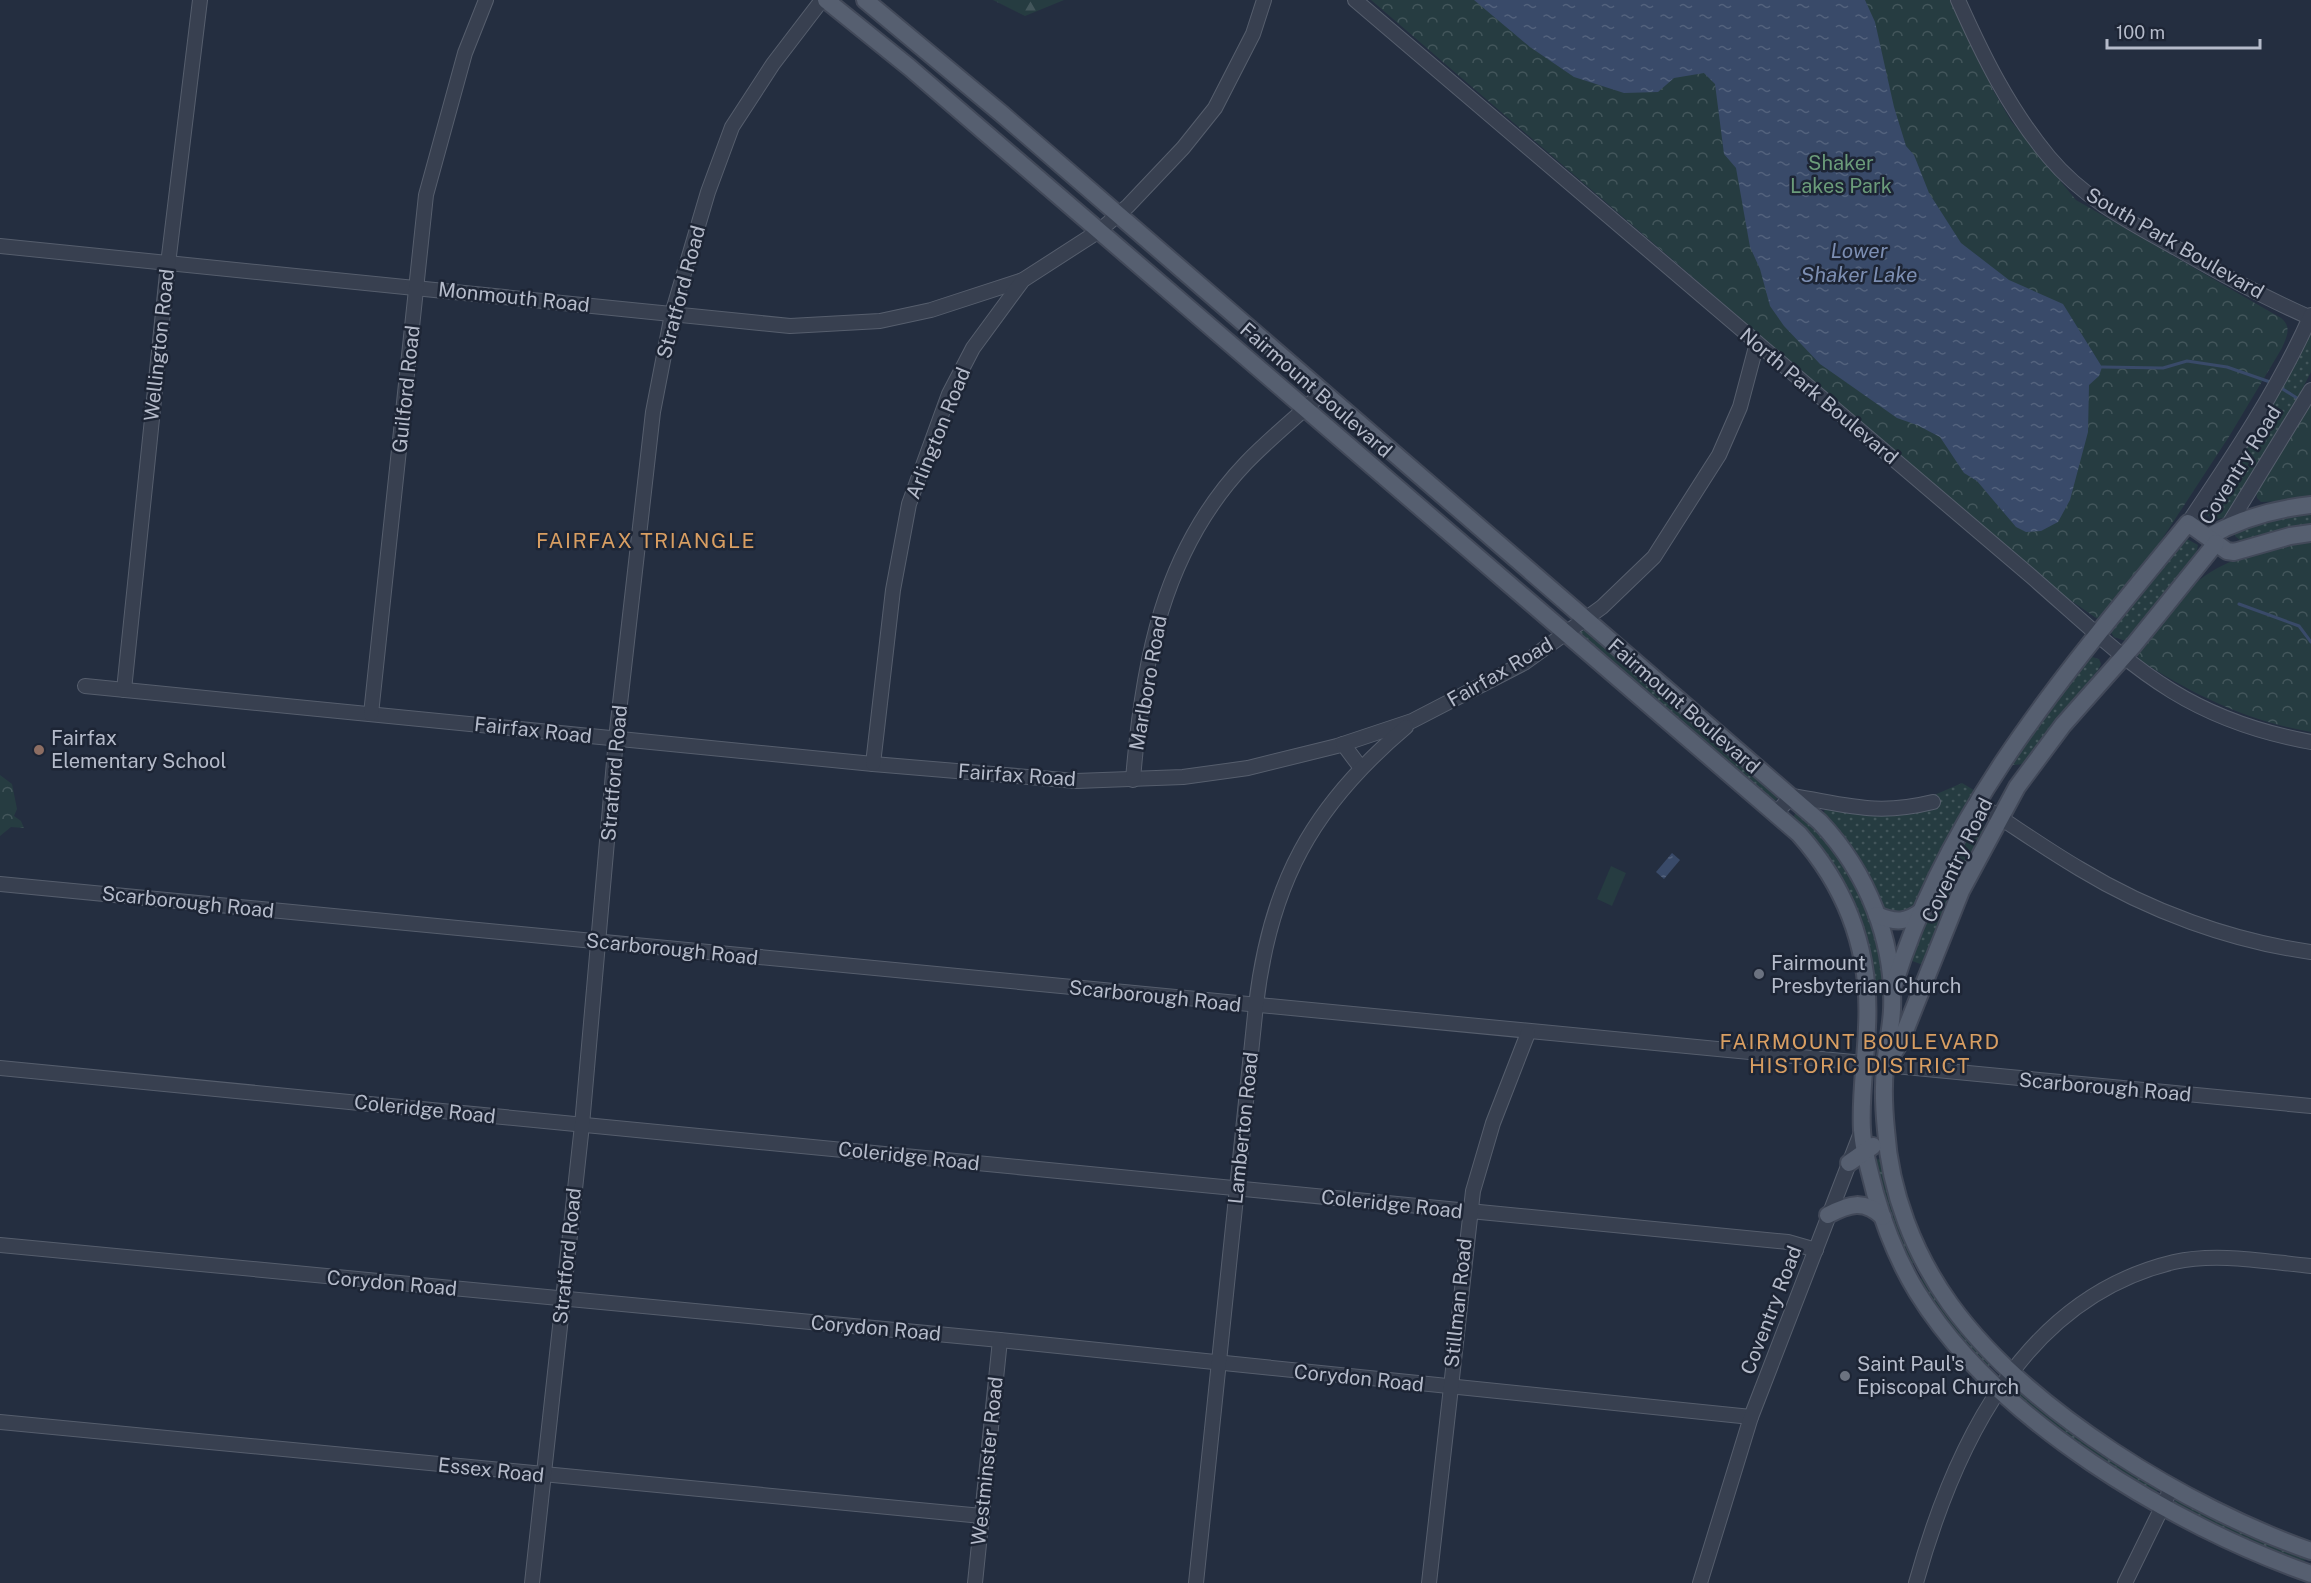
<svg xmlns="http://www.w3.org/2000/svg" width="2311" height="1583" font-family="'Public Sans',sans-serif">
<style>
.grass{fill:url(#grass-dots)}
.forest{fill:url(#forest-firs)}
.park{fill:url(#park-crowns)}
.pitch{fill:#263c41}
.water{fill:url(#water-ripples)}
.lines{fill:none;stroke-linecap:round;stroke-linejoin:round}
.stream{stroke:#394a69;stroke-width:3}
.minor-casing{stroke:#565e6d;stroke-width:16}
.major-casing{stroke:#424959;stroke-width:20}
.minor{stroke:#384050;stroke-width:14}
.major{stroke:#565f70;stroke-width:16}
.education-dot{fill:#8d6e63;stroke:#1d2535;stroke-width:2}
.worship-dot{fill:#6b7280;stroke:#1d2535;stroke-width:2}
.labels{text-anchor:middle;stroke-width:5;stroke-linejoin:round;paint-order:stroke}
.park-label{font-size:20px;fill:#6b9c7a;stroke:#1d2535}
.street-label{font-size:20px;fill:#b5bbca;stroke:#1d2535}
.poi-label{font-size:20px;fill:#b5bbca;stroke:#1d2535;text-anchor:start}
.water-label{font-size:21px;font-style:italic;fill:#7c8eb2;stroke:#1d2535}
.neighbourhood-label{font-size:21px;letter-spacing:1.5px;fill:#d89e62;stroke:#1d2535}
</style>
<defs>
<pattern id="grass-dots" width="8" height="8" patternUnits="userSpaceOnUse" patternTransform="scale(1.5)"><rect width="8" height="8" fill="#263c41"/><path d="M2 2h.1M6 6h.1" fill="none" stroke="#43565b" stroke-width="1.8" stroke-linecap="round"/></pattern>
<pattern id="forest-firs" width="22" height="20" patternUnits="userSpaceOnUse" patternTransform="scale(1.5)"><rect width="22" height="20" fill="#263c41"/><path d="M5 1l3.5 6h-7zM16 11l3.5 6h-7z" fill="#43565b"/></pattern>
<pattern id="park-crowns" width="20" height="18" patternUnits="userSpaceOnUse" patternTransform="scale(1.5)"><rect width="20" height="18" fill="#263c41"/><path d="M2 6a3 3 0 1 1 6 0M12 15a3 3 0 1 1 6 0" fill="none" stroke="#43565b"/></pattern>
<pattern id="water-ripples" width="26" height="14" patternUnits="userSpaceOnUse" patternTransform="scale(1.5)"><rect width="26" height="14" fill="#394a69"/><path d="M2 4q2-2 4 0t4 0M15 11q2-2 4 0t4 0" fill="none" stroke="#53627d"/></pattern>
</defs>
<rect width="100%" height="100%" fill="#242e40"/>
<g class="grass">
<polygon points="2311,331 2311,372 2293,407 2226,517 2218,519 2208,516 2205,509"/>
<polygon points="2311,510 2311,528 2242,542 2235,536 2235,532 2240,527"/>
<polygon points="2187,539 2198,545 2195,558 2126,641 2114,637 2110,631 2179,542"/>
<polygon points="1582,626 1778,796 1776,800 1768,799 1579,635 1578,629"/>
<polygon points="2092,657 2099,659 2101,664 2098,670 2024,764 2013,765 2012,761 2086,661"/>
<polygon points="1962,783 1977,792 1915,909 1896,914 1884,909 1828,820 1824,813 1825,808 1853,812 1932,796"/>
<path d="M1797,810L1803,811C1843,861 1866,892 1880,955C1883,968 1887,984 1883,996L1874,995L1868,954L1793,818Z"/>
<polygon points="1975,821 1983,822 1985,831 1923,965 1907,959 1923,919"/>
<polygon points="1885,1158 1915,1257 1913,1263 1910,1263 1890,1224 1874,1160"/>
<polygon points="1922,1278 1925,1278 1994,1361 1986,1369 1971,1354 1919,1281"/>
<polygon points="2016,1386 2158,1489 2156,1495 2072,1442 2013,1391"/>
<polygon points="2177,1498 2306,1558 2302,1565 2250,1545 2173,1504"/>
</g>
<polygon class="forest" points="993,0 1064,0 1025,16"/>
<g class="park">
<path d="M1371,0H1951L1993,90L2011,121L2076,200L2281,318C2292,327 2287,336 2282,348L2230,435L2149,559L2100,619L2096,618L2056,590Z"/>
<polygon points="2311,398 2311,500 2261,502 2257,498 2256,490"/>
<path d="M2311,539V732C2248,721 2193,695 2140,660L2136,652C2153,632 2169,608 2189,589C2223,557 2267,548 2311,539Z"/>
<polygon points="0,775 12,784 17,809 14,816 21,821 24,828 11,827 0,836"/>
</g>
<polygon class="pitch" points="1611,866 1626,873 1612,906 1597,899"/>
<g class="water">
<polygon points="1474,0 1865,0 1875,22 1894,107 1906,146 1914,155 1929,193 1961,243 2009,280 2063,304 2102,367 2099,376 2089,385 2088,432 2070,500 2058,522 2041,531 2026,532 2016,527 1977,481 1964,473 1940,437 1917,425 1897,418 1820,364 1784,326 1770,306 1760,269 1750,247 1736,168 1724,154 1715,84 1704,73 1674,78 1658,92 1624,93 1574,77 1530,47"/>
<polygon points="1672,853 1680,860 1664,879 1656,872"/>
</g>
<g class="lines">
<g class="stream">
<polyline points="2102,367 2163,368 2187,361 2227,367 2273,383"/>
<polyline points="2278,386 2300,400"/>
<polyline points="2239,604 2299,626 2311,642"/>
</g>
<g class="minor-casing">
<g id="minor">
<path d="M1355,0L2032,577C2128,661 2179,718 2311,742"/>
<path d="M1958,0C1983,56 2009,109 2049,157C2084,199 2131,223 2178,249C2221,274 2265,298 2311,318"/>
<polyline points="0,246 790,326 880,321 931,310 1023,280"/>
<path d="M2188,523C2232,458 2280,386 2311,315"/>
<polyline points="2226,529 2311,390"/>
<polyline points="85,686 873,764 1076,781 1183,777 1248,768 1337,746 1412,721 1524,663 1602,607 1654,557 1719,455 1740,407 1757,343"/>
<polyline points="124,690 168,264 200,0"/>
<polyline points="371,714 426,195 465,53 486,0"/>
<polyline points="1343,744 1361,768"/>
<polyline points="873,764 893,590 909,504 949,394 973,348 1023,280 1099,231 1128,206 1183,148 1215,108 1253,34 1264,0"/>
<path d="M1133,780C1142,664 1162,551 1246,463C1270,438 1298,416 1323,392"/>
<path d="M1976,802C2011,824 2044,848 2080,869C2149,911 2231,941 2311,952"/>
<path d="M1776,813L1792,796C1848,805 1876,816 1933,802"/>
<polyline points="0,884 2311,1106"/>
<polyline points="0,1068 1788,1242 1816,1250"/>
<polyline points="0,1245 1000,1340 1751,1417"/>
<polyline points="0,1422 982,1516"/>
<polyline points="532,1583 582,1125 616,739 653,412 672,314 708,192 732,127 773,64 822,0"/>
<polyline points="975,1583 1000,1340"/>
<path d="M1196,1583L1256,1005C1270,884 1312,806 1406,727"/>
<polyline points="1429,1583 1473,1191 1493,1123 1528,1033"/>
<polyline points="1700,1583 1751,1417 1862,1130"/>
<path d="M1916,1583C1954,1446 2023,1298 2174,1262C2218,1252 2267,1262 2311,1266"/>
<polyline points="2125,1583 2172,1487"/>
</g>
</g>
<g class="major-casing">
<g id="major">
<path d="M826,0L909,67L1799,834C1848,889 1871,953 1867,1027C1866,1061 1860,1096 1862,1130C1863,1151 1870,1172 1875,1193C1885,1228 1898,1261 1917,1292C1996,1420 2172,1525 2311,1574"/>
<path d="M865,0L1002,114L1820,822C1867,872 1895,941 1892,1010C1891,1030 1886,1049 1885,1068C1883,1088 1884,1110 1886,1130C1890,1192 1914,1254 1950,1304C2027,1411 2188,1508 2311,1551"/>
<path d="M2208,537C2241,518 2274,509 2311,505"/>
<path d="M1877,915C1895,923 1907,923 1923,910"/>
<path d="M1894,985C1950,803 2071,667 2188,523L2227,551L2234,552L2290,536L2311,533"/>
<polyline points="1888,1062 1901,1041 1961,891 2017,787 2063,725 2133,646 2216,543"/>
<polyline points="1849,1163 1873,1146"/>
<path d="M1828,1215C1849,1204 1864,1199 1883,1217"/>
</g>
</g>
<use href="#minor" class="minor"/>
<use href="#major" class="major"/>
</g>
<circle class="education-dot" cx="39" cy="750" r="6"/>
<g class="worship-dot">
<circle cx="1759" cy="974" r="6"/>
<circle cx="1845" cy="1376" r="6"/>
</g>
<g class="labels">
<g class="park-label">
<text x="1841" y="170">Shaker<tspan x="1841" dy="23">Lakes Park</tspan></text>
</g>
<g class="street-label">
<text transform="translate(2175 243) rotate(30)" y="7">South Park Boulevard</text>
<text transform="translate(681 292) rotate(-75)" y="7">Stratford Road</text>
<text transform="translate(514 297) rotate(6)" y="7">Monmouth Road</text>
<text transform="translate(159 345) rotate(-84)" y="7">Wellington Road</text>
<text transform="translate(406 389) rotate(-84)" y="7">Guilford Road</text>
<text transform="translate(1316 390) rotate(41)" y="7">Fairmount Boulevard</text>
<text transform="translate(1819 396) rotate(40)" y="7">North Park Boulevard</text>
<text transform="translate(938 433) rotate(-68)" y="7">Arlington Road</text>
<text transform="translate(2240 465) rotate(-58)" y="7">Coventry Road</text>
<text transform="translate(1500 672) rotate(-30)" y="7">Fairfax Road</text>
<text transform="translate(1148 683) rotate(-80)" y="7">Marlboro Road</text>
<text transform="translate(1684 706) rotate(41)" y="7">Fairmount Boulevard</text>
<text transform="translate(533 730) rotate(6)" y="7">Fairfax Road</text>
<text transform="translate(614 773) rotate(-85)" y="7">Stratford Road</text>
<text transform="translate(1017 775) rotate(4)" y="7">Fairfax Road</text>
<text transform="translate(1957 860) rotate(-64)" y="7">Coventry Road</text>
<text transform="translate(188 902) rotate(6)" y="7">Scarborough Road</text>
<text transform="translate(672 949) rotate(6)" y="7">Scarborough Road</text>
<text transform="translate(1155 996) rotate(6)" y="7">Scarborough Road</text>
<text transform="translate(2105 1087) rotate(5)" y="7">Scarborough Road</text>
<text transform="translate(425 1109) rotate(6)" y="7">Coleridge Road</text>
<text transform="translate(1243 1128) rotate(-84)" y="7">Lamberton Road</text>
<text transform="translate(909 1156) rotate(6)" y="7">Coleridge Road</text>
<text transform="translate(1392 1204) rotate(6)" y="7">Coleridge Road</text>
<text transform="translate(567 1256) rotate(-84)" y="7">Stratford Road</text>
<text transform="translate(392 1283) rotate(5)" y="7">Corydon Road</text>
<text transform="translate(1458 1303) rotate(-84)" y="7">Stillman Road</text>
<text transform="translate(1771 1310) rotate(-69)" y="7">Coventry Road</text>
<text transform="translate(876 1328) rotate(5)" y="7">Corydon Road</text>
<text transform="translate(1359 1378) rotate(6)" y="7">Corydon Road</text>
<text transform="translate(987 1461) rotate(-84)" y="7">Westminster Road</text>
<text transform="translate(491 1470) rotate(6)" y="7">Essex Road</text>
</g>
<g class="poi-label">
<text x="51" y="745">Fairfax<tspan x="51" dy="23">Elementary School</tspan></text>
<text x="1771" y="970">Fairmount<tspan x="1771" dy="23">Presbyterian Church</tspan></text>
<text x="1857" y="1371">Saint Paul's<tspan x="1857" dy="23">Episcopal Church</tspan></text>
</g>
<g class="water-label">
<text x="1859" y="258">Lower<tspan x="1859" dy="24">Shaker Lake</tspan></text>
</g>
<g class="neighbourhood-label">
<text x="646" y="548">FAIRFAX TRIANGLE</text>
<text x="1860" y="1049">FAIRMOUNT BOULEVARD<tspan x="1860" dy="24">HISTORIC DISTRICT</tspan></text>
</g>
</g>
<path d="M2107 39v9h153v-9" fill="none" stroke="#b5bbca" stroke-width="3"/>
<text x="2116" y="39" font-size="18" fill="#b5bbca" stroke="#1d2535" stroke-width="4.5" paint-order="stroke">100 m</text>
</svg>
